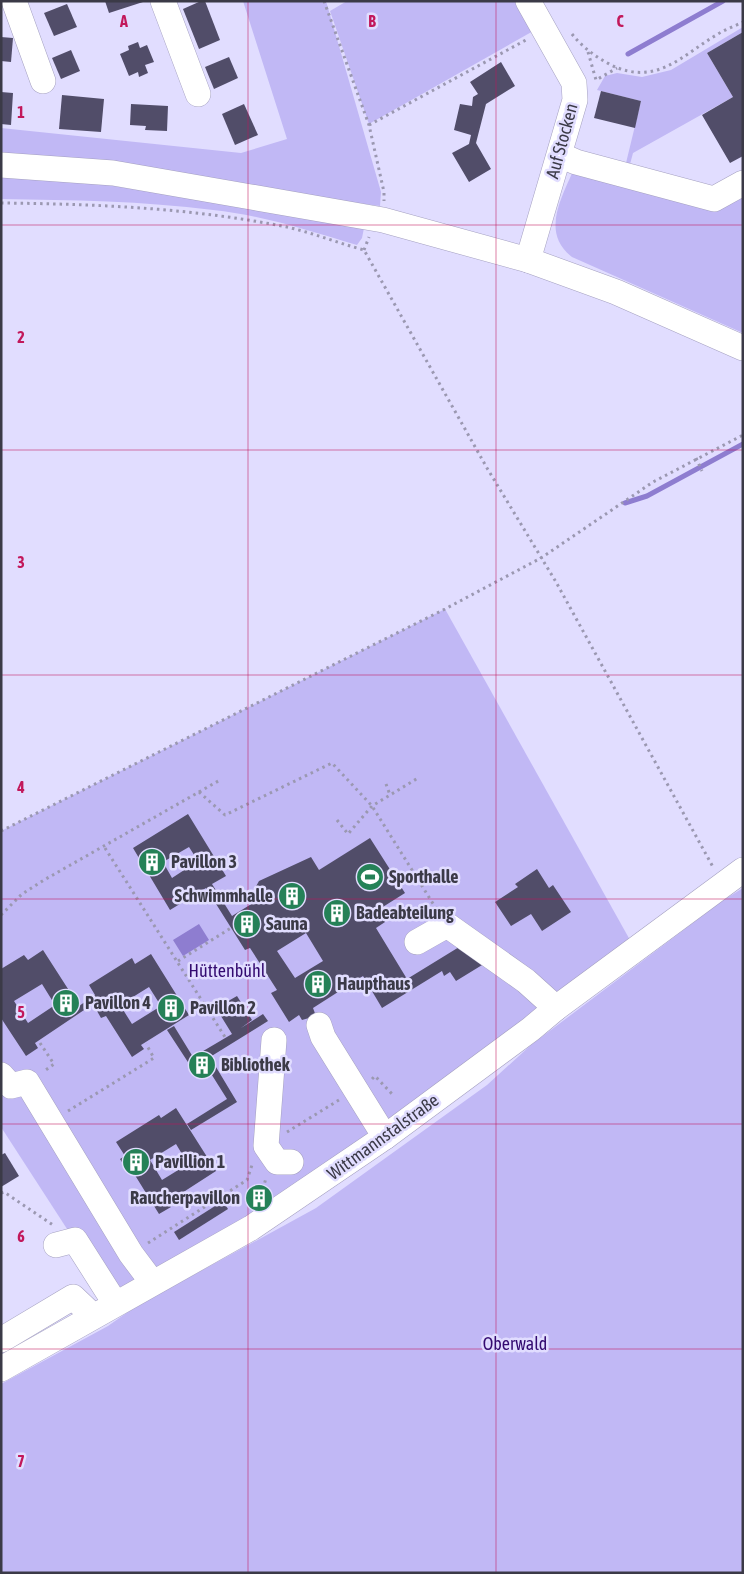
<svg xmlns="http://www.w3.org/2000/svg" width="744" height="1574" font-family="'Asap Condensed',sans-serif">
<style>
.green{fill:#c1b8f5}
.water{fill:#8e7dd0}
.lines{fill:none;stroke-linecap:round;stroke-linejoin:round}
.stream{stroke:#8e7dd0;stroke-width:5}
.building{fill:#514d69;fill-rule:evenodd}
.minor-casing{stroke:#a5a1c1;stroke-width:26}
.path{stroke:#9b98b1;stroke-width:3;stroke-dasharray:2.5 4;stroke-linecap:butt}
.minor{stroke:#fff;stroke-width:25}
.grid{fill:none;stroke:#c2185b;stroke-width:1;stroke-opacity:0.55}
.labels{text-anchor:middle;stroke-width:5;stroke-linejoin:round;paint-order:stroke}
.street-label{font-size:18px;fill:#3b3a47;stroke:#e1ddff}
.poi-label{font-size:18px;font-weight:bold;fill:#3b3a47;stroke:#e1ddff;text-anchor:start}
.park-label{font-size:18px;fill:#330a70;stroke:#e1ddff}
.grid-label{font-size:16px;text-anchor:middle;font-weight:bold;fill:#c2185b;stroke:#e1ddff;stroke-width:5;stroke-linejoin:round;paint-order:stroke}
</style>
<rect width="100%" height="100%" fill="#e1ddff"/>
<g class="green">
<polygon points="243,1 326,1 381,192 380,206 1,154 1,128 241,153 287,139"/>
<polygon points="347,1 519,1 535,30 369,124 330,11"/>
<polygon points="743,27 743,32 707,53 733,97 633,153 629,168 626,163 641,101 597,90 605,76 617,73 642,77 671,70"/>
<path d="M1,167L364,228L362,238L357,245C310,231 262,215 213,210C143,201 72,200 1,199Z"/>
<path d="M573,171L743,193V333L572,257C541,233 561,199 573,171Z"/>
<polygon points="445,609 635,949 531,1029 115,1303 1,1127 1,831"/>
<polygon points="743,888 743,1573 1,1573 1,1384 108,1326 135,1307 316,1208 487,1085 531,1045 722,901"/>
</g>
<polygon class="water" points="199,924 209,940 183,956 173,940"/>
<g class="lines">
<g class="stream">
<polyline points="628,54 723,1"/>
<polyline points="625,503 647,496 743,444"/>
</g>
</g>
<g class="building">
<polygon points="105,1 143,1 143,2 109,13"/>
<polygon points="201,1 205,1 220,40 199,49 183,9"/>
<polygon points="67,4 77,27 54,36 44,13"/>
<polygon points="743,32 743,156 730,163 702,115 733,97 707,53"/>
<polygon points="1,37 13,38 11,62 1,61"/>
<polygon points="138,42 140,48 147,45 154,62 145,65 148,73 139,77 138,72 129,76 120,54 129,50 128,46"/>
<polygon points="71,50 80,71 61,79 52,58"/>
<polygon points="229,57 238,78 214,89 205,67"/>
<polygon points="501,62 515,86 486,104 476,143 491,169 469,182 452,153 469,144 471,135 454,130 460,104 472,106 473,97 478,94 470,82"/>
<polygon points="601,91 641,101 635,128 594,118"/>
<polygon points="1,92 13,93 11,125 1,124"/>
<polygon points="62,95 104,99 101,132 59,129"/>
<polygon points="131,104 168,106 167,131 145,130 146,126 130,125"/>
<polygon points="244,104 258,135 235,145 222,114"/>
<path d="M188,814L226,876L212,884L232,916L253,903L250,897L259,881L311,857L319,870L370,838L405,893L378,910L385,922L376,928L407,979L464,944L487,962L456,981L450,972L444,976L442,971L382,1008L363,976L313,1008L316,1016L302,1020L299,1015L289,1022L271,993L277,990L250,948L245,950L206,888L170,910L133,848ZM189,847L198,861L172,878L163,862ZM306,933L323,961L295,978L277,951Z"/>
<polygon points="537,869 549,888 553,885 571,912 542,931 531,914 511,926 495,902 518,887 515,884"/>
<path d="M43,950L79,1006L95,995L89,985L132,958L135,964L151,954L189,1015L141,1045L144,1049L132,1057L106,1016L101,1018L93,1004L35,1043L38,1048L26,1056L1,1018V969L24,955L28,960ZM42,984L55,1005L28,1023L14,1001ZM149,987L161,1006L132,1024L120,1005Z"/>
<polygon points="237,996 252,1020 241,1028 263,1014 268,1021 210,1057 237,1102 191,1130 187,1124 227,1099 210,1072 199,1079 167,1030 174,1026 193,1057 232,1034 216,1008"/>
<path d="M176,1108L216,1171L168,1202L171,1207L159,1214L133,1172L129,1174L120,1159L125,1156L116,1142L159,1115L161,1118ZM176,1144L188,1164L162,1180L150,1160Z"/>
<polygon points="5,1153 19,1176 1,1187 1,1155"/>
<polygon points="258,1185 272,1196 252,1209 246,1199"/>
<polygon points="223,1201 228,1209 179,1240 174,1232"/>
</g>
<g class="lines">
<g class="minor-casing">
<g id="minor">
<polyline points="14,1 43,81"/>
<polyline points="163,1 198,94"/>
<polyline points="528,1 574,83 575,100 528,260"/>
<polyline points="560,155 576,162 714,199 743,183"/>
<polyline points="1,165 113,173 383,220 528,260 616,292 743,348"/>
<polyline points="417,942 447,925 526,981 556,1008"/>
<polyline points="319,1025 323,1037 385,1137"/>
<polyline points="274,1040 266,1146 277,1162 291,1162"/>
<polyline points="1,1075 11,1086 27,1082 131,1254 152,1282"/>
<polyline points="56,1245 75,1240 115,1303"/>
<polyline points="1,1340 73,1297 93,1316"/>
<polyline points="1,1369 251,1228 385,1137 531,1029 556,1008 743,870"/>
</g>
</g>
<g class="path">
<polyline points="324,1 369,125 384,192 384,201"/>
<path d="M572,34C582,47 596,57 611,65C657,87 682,55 718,34C726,29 735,26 743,22"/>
<polyline points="588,52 596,80 617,68"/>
<polyline points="369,125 526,40"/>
<path d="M1,203C98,204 192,208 287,227C313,233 338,243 364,250L487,468L556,582L713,867"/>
<polyline points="364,250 369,237"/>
<polyline points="696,458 702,471"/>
<polyline points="386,784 390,795"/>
<polyline points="199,792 220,780"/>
<polyline points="337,820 348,834 372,806 418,778"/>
<polyline points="1,831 445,609 541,558 653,482 743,435"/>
<polyline points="105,848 225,1037"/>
<polyline points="1,915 22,894 44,880 199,792 225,815 332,763 372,806 437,910"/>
<polyline points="178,961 231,928"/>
<polyline points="40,1043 54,1064 43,1072"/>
<polyline points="372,1079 375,1076 393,1095"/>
<polyline points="68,1111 154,1058 146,1044"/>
<polyline points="287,1132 339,1100"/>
<polyline points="263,1189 266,1178"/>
<polyline points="1,1193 4,1192 53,1225"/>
<polyline points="148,1243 247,1180 253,1162"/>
</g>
<use href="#minor" class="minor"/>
</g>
<path class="grid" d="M248,1V1573M496,1V1573M1,225H743M1,450H743M1,675H743M1,899H743M1,1124H743M1,1349H743"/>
<defs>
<g id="building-disc" transform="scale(1.4375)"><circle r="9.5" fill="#258157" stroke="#e1ddff"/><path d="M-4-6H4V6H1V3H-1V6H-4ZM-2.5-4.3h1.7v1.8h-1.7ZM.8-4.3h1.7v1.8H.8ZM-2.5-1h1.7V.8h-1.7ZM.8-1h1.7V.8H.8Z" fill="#fff"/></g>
<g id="stadium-disc" transform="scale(1.4375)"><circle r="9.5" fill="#258157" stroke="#e1ddff"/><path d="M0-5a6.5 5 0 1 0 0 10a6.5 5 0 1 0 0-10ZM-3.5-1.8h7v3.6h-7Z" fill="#fff"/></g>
</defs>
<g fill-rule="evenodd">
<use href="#building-disc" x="152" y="862"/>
<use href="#stadium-disc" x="370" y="877"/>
<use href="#building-disc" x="292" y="896"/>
<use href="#building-disc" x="337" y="913"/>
<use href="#building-disc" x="247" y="924"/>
<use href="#building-disc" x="318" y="984"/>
<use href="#building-disc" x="66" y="1003"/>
<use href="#building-disc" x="171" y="1008"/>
<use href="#building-disc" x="202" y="1065"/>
<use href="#building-disc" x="136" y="1162"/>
<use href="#building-disc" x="259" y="1198"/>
</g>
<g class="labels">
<g class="street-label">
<text transform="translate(562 141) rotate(-75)" y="6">Auf Stocken</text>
<text transform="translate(383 1137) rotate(-36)" y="6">Wittmannstalstraße</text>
</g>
<g class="poi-label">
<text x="171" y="868">Pavillon 3</text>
<text x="389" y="883">Sporthalle</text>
<text x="273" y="902" text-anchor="end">Schwimmhalle</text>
<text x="356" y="919">Badeabteilung</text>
<text x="266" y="930">Sauna</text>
<text x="337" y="990">Haupthaus</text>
<text x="85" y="1009">Pavillon 4</text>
<text x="190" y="1014">Pavillon 2</text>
<text x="221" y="1071">Bibliothek</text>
<text x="155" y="1168">Pavillion 1</text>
<text x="240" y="1204" text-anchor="end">Raucherpavillon</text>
</g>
<g class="park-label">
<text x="227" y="977">Hüttenbühl</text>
<text x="515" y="1350">Oberwald</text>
</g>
</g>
<g class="grid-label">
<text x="124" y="27">A</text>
<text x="372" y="27">B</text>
<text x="620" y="27">C</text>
<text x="21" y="118">1</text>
<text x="21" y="343">2</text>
<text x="21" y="568">3</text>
<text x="21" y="793">4</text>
<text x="21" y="1018">5</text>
<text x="21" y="1242">6</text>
<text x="21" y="1467">7</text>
</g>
<rect width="744" height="1574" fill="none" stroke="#3b3a47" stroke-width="5"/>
</svg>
